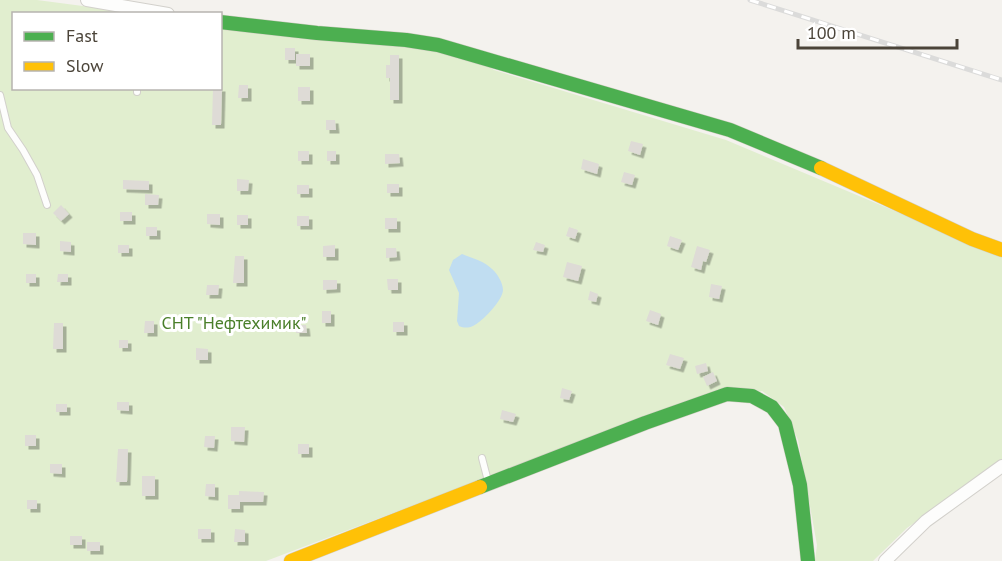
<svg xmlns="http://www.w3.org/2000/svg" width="1002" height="561" font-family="'PT Sans',sans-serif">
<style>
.green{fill:#e1eecf}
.water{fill:#c0ddf1}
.building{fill:#dedbd6;filter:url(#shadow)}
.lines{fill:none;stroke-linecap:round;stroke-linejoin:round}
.lane-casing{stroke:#d2d0cb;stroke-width:8}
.street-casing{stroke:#d2d0cb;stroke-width:14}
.fast-casing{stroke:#d3cfc5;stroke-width:15}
.slow-casing{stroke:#d3cfc5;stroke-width:15}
.lane{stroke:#fdfdfc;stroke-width:6}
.street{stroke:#fdfdfc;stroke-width:12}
.fast{stroke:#4caf50;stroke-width:14}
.slow{stroke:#ffc107;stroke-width:14}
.rail-casing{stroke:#dbdbda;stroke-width:5}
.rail{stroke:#fff;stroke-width:3;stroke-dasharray:9;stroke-linecap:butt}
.labels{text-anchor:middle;stroke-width:6;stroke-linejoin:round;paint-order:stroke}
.park-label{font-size:18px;fill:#4a7f2a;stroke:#fff}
</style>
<defs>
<filter id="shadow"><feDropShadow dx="3.5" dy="3.5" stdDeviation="0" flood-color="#0004"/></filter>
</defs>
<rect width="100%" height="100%" fill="#f4f2ee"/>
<polygon class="green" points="0,0 37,0 136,13 14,14 14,88 220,88 221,26 400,42 477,58 494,70 726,140 1002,256 1002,461 907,528 873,561 815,561 817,545 798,440 784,407 762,391 520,465 266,561 0,561"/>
<path class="water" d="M462,254C472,258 484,261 492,269C497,273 503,283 503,290C503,300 482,322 473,326C468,328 464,328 459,326L457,321L459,293L449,270L453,260Z"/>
<g class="building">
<rect x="285" y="48" width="10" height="12"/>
<rect x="296" y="54" width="14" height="12"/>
<polygon points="390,55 399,55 399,100 390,100 390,78 386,78 386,65 390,65"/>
<polygon points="239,85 248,85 248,98 238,98"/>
<rect x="298" y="87" width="12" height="14"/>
<polygon points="213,88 222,88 221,125 212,125"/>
<polygon points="326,120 335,120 336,130 326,130"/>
<polygon points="631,141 643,144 640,155 628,151"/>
<rect x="298" y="151" width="11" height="10"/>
<rect x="327" y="151" width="9" height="10"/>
<polygon points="385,154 399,154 400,163 385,164"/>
<polygon points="583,159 599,164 597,174 581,169"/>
<polygon points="624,172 635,175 632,185 621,182"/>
<polygon points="237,179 249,180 248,191 237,191"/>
<polygon points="123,180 149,181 149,190 123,189"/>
<rect x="387" y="184" width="12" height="9"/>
<rect x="297" y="185" width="12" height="9"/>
<polygon points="145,194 159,195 158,205 145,205"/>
<polygon points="61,205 69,214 61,221 53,213"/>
<rect x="120" y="212" width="12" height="9"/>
<polygon points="207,214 220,214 220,225 207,224"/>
<rect x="237" y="215" width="11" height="10"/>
<rect x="297" y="216" width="12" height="10"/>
<rect x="385" y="218" width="12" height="11"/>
<rect x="146" y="227" width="11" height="9"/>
<polygon points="569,227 578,230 575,239 566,236"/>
<polygon points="23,233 36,233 36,245 23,244"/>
<polygon points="670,236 682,240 678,250 667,246"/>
<polygon points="60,241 71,242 71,252 60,251"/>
<polygon points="536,242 545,245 543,252 533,250"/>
<rect x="118" y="245" width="11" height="8"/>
<polygon points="335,245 335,257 323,257 323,246"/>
<polygon points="697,246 710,250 706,262 703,261 701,270 691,267"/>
<polygon points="386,248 396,248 397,257 386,258"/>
<polygon points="235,256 244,256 244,283 233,283"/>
<polygon points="567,262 582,266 578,281 563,277"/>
<rect x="26" y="274" width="10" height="9"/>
<polygon points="58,274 68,274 68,282 57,282"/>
<polygon points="387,279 398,279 398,290 388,290"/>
<polygon points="323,280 337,280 337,289 323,290"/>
<polygon points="711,284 722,286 719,299 709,297"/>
<polygon points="207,285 219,285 218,295 206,295"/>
<polygon points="590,291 598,294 596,302 588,300"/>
<polygon points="650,310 661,314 658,325 646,321"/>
<rect x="322" y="311" width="9" height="12"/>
<polygon points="145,321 154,321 154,333 144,333"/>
<rect x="393" y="322" width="11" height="10"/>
<polygon points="54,323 63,323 63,349 53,349"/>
<polygon points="296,325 306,325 307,333 296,333"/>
<rect x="119" y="340" width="9" height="8"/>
<polygon points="196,348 208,349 208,360 196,360"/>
<polygon points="670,354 684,358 680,369 666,365"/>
<polygon points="706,363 708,371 697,374 695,366"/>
<polygon points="713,372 717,381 707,386 703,377"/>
<polygon points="562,388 572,391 569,400 560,398"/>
<polygon points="117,402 129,402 129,411 117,410"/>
<rect x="56" y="404" width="11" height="8"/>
<polygon points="502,410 516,414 513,422 500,419"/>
<polygon points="231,427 245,427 244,442 231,441"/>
<rect x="25" y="435" width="11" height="11"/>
<polygon points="205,436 215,436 214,448 204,447"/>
<rect x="298" y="444" width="11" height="10"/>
<polygon points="118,449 128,449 127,482 116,482"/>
<polygon points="50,464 62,464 62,474 50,473"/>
<rect x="142" y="476" width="13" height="20"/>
<polygon points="206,484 215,484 215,497 205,496"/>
<polygon points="239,491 264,492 263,502 240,502 240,509 228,509 228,495 239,495"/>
<rect x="27" y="500" width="10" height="9"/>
<rect x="198" y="529" width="13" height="10"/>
<polygon points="235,529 245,530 245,542 234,542"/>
<rect x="70" y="536" width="12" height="9"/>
<rect x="87" y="542" width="13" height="9"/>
</g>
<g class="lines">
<g class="lane-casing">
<g id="lane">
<polyline points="137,92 137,88"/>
<polyline points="0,95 8,128 23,150 37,175 47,205"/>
<polyline points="482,458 488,481"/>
</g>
</g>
<g class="street-casing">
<g id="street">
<polyline points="87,0 168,14"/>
<polyline points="885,561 926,521 1002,466"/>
</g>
</g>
<g class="fast-casing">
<g id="fast">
<polyline points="220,22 317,33 406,40 438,45 730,130 821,168"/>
<polyline points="480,487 645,423 727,394 752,396 772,407 785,424 800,485 808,561"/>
</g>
</g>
<g class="slow-casing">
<g id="slow">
<polyline points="821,168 972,239 1002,250"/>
<polyline points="291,561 480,487"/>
</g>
</g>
<use href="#lane" class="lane"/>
<use href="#street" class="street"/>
<use href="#fast" class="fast"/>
<use href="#slow" class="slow"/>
<g class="rail-casing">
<polyline id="rail" points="750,0 1002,80"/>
</g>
<use href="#rail" class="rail"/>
</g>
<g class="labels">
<g class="park-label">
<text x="234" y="329">СНТ "Нефтехимик"</text>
</g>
</g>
<rect x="12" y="12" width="210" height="78" fill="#ffffff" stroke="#b7b4b0" stroke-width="1.5"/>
<rect x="24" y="32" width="30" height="9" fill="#4caf50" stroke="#b7b4b0" stroke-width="1.5"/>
<text x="66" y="42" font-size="18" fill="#4b4439">Fast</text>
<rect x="24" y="62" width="30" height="9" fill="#ffc107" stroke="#b7b4b0" stroke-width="1.5"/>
<text x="66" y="72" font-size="18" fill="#4b4439">Slow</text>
<path d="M798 39v9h159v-9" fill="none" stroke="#4b4439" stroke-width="3"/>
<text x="807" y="39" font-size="18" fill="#4b4439" stroke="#ffffff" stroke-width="4.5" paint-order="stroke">100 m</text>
</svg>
